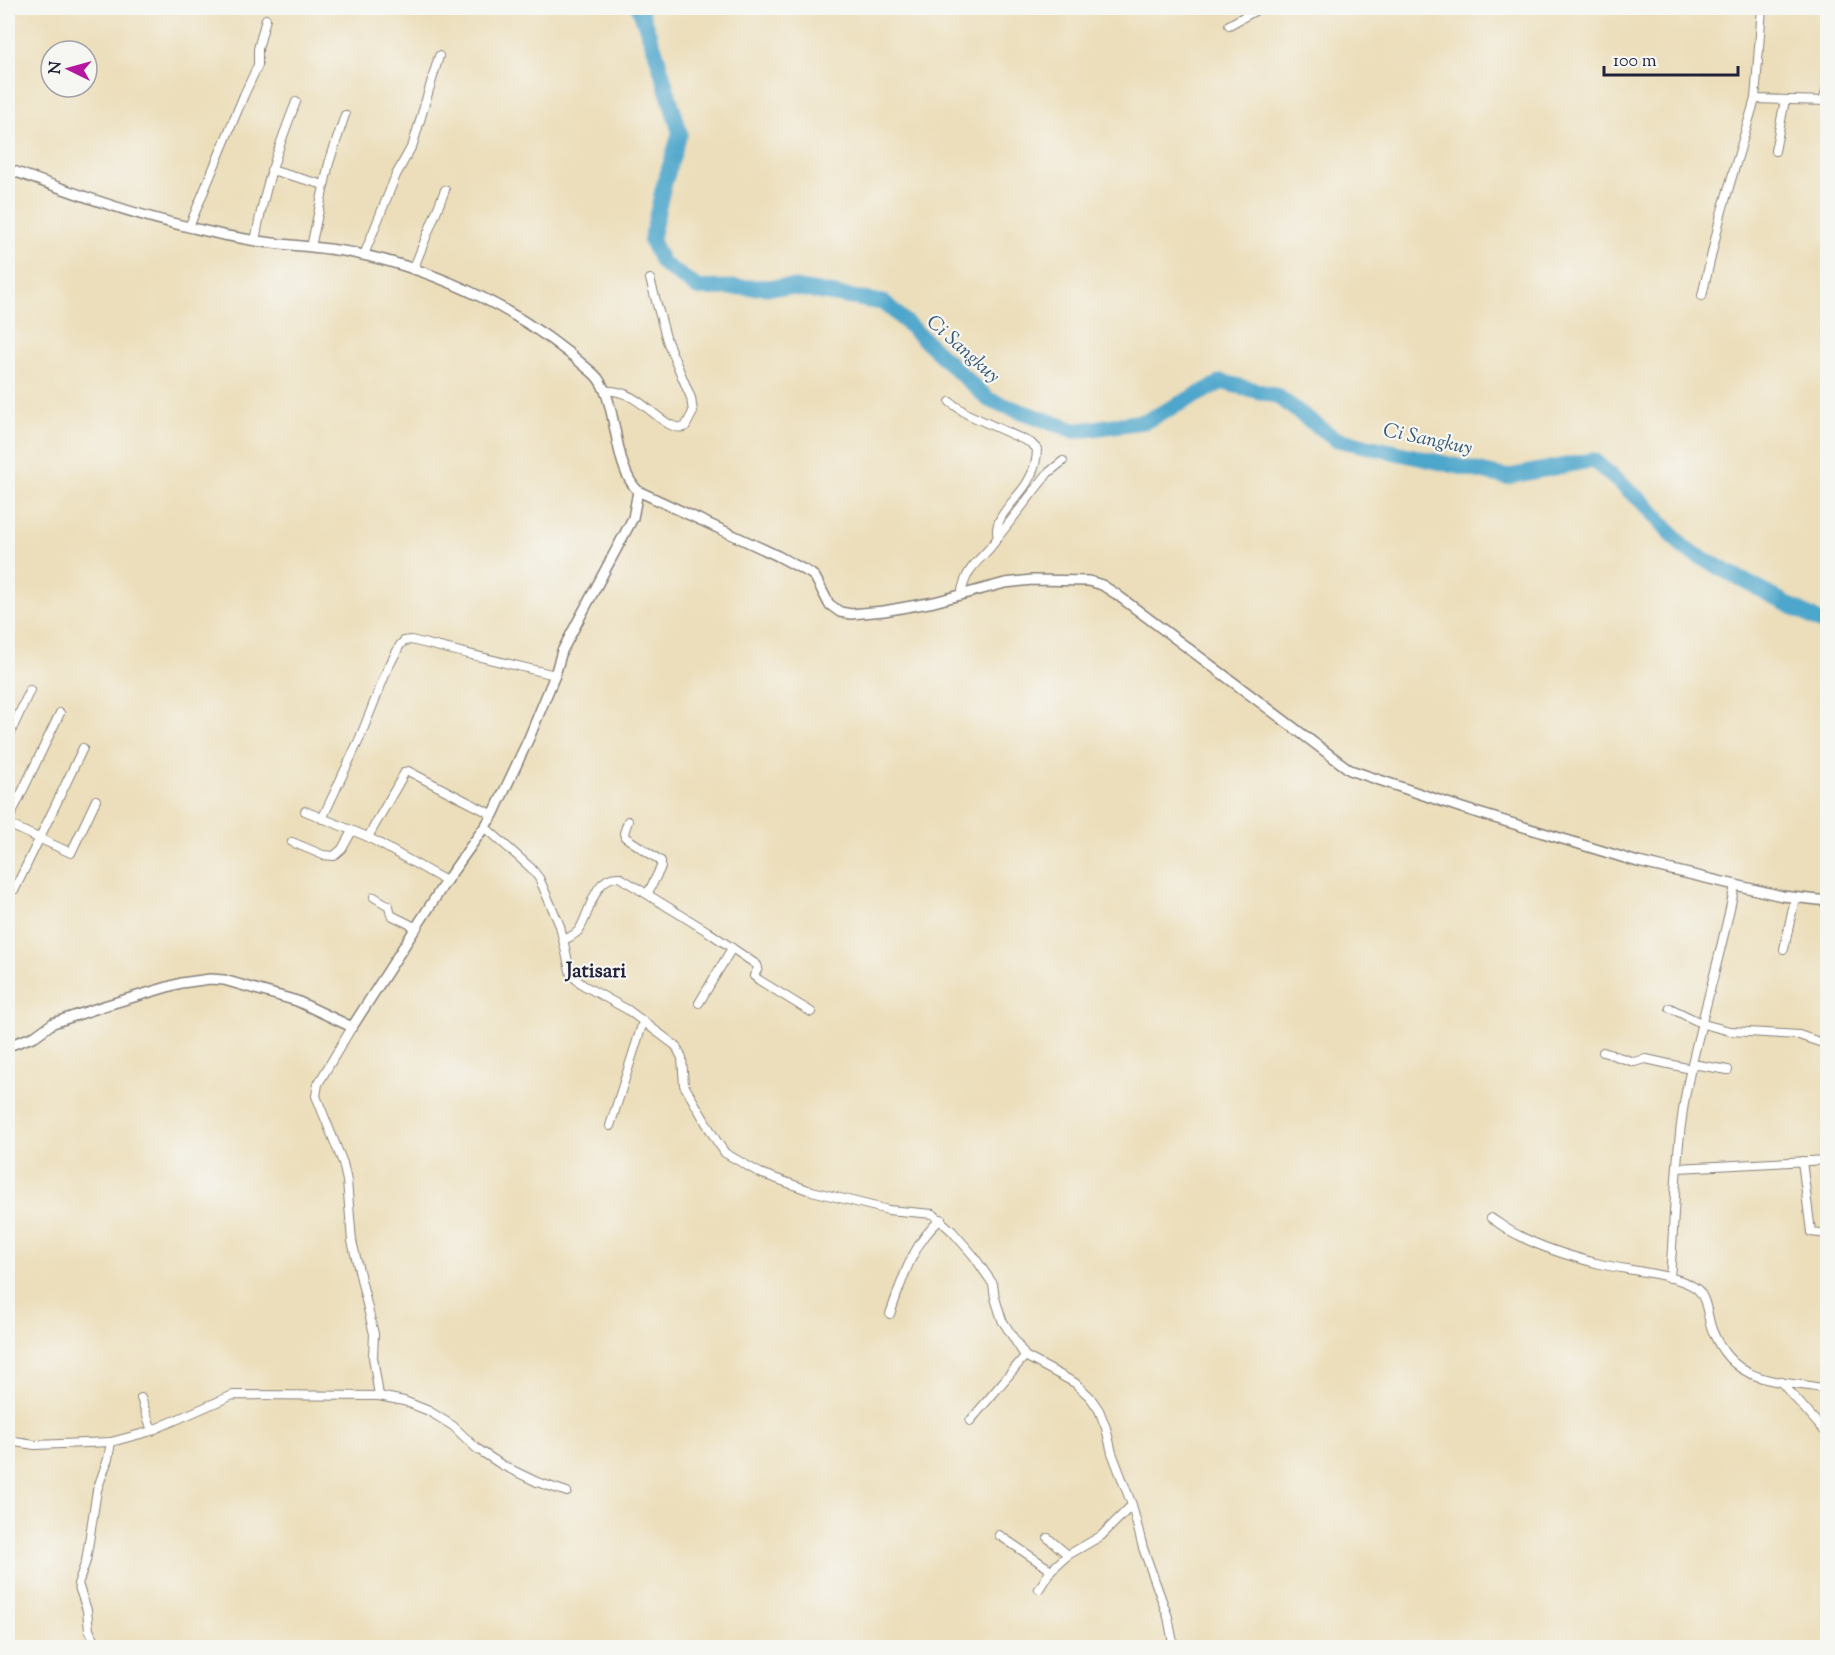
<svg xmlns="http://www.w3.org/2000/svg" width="1835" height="1655" font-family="'Sorts Mill Goudy',serif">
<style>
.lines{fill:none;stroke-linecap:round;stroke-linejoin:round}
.river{stroke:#4ea6cb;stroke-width:16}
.minor-casing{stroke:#87807a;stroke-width:10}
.tertiary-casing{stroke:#87807a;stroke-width:12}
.minor{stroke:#fff;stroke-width:8}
.tertiary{stroke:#fff;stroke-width:9}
.labels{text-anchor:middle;stroke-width:4.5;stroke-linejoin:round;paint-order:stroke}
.water-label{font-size:20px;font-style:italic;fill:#345775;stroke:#f6f6f2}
.quarter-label{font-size:21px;font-weight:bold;fill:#22223b;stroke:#f6f6f2}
</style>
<rect width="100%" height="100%" fill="#f6f6f2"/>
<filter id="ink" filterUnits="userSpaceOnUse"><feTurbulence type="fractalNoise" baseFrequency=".0167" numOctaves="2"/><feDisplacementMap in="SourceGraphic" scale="12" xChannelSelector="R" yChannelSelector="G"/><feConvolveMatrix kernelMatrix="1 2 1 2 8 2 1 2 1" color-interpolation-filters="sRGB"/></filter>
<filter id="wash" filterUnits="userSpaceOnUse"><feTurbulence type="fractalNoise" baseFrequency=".008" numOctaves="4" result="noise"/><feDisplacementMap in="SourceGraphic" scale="24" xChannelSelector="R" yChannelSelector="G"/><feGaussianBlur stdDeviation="1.35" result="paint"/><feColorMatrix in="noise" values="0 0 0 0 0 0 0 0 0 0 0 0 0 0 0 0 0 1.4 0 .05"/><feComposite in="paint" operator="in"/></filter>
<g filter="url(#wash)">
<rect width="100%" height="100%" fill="#ecdeba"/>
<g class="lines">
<polyline class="river" points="639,8 655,50 680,133 663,188 651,240 662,263 698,288 791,287 885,303 989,400 1076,431 1146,421 1222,382 1277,396 1335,439 1506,477 1593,460 1646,505 1685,549 1828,626"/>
</g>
</g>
<g filter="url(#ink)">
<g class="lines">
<g class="minor-casing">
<g id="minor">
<polyline points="1762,8 1755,99 1828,101"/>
<polyline points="1229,25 1260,8"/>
<polyline points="1823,101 1828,84"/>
<polyline points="1775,151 1785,100"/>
<polyline points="271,170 324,185"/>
<polyline points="189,227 244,95 258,65 258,49 266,19"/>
<path d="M255,241C264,190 277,150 296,102"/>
<polyline points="311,247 329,163 345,115"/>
<polyline points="364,255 396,175 413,144 439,56"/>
<polyline points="413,270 445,190"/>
<polyline points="1702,296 1721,214 1755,99"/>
<path d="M605,391C641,388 662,433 685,427L693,412L691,398L667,341L650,279"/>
<path d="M950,402L967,414L1031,443L1037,449C1037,461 1034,471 1028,481C1020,497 991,518 998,537C982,562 967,562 961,595"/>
<polyline points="998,537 1048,473 1063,461"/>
<polyline points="8,738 30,690"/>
<polyline points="305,811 368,837 446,881"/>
<polyline points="322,819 359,740 387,670 400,645 404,641 411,640 555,675"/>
<polyline points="8,821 60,713"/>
<polyline points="628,821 624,833 625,837 661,861 661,867 648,893"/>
<polyline points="8,824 71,853 96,800"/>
<polyline points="485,827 531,868 539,878 560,926 571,975 583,985 628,1010 676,1046 682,1058 684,1085 716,1140 725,1153 760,1173 808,1190 888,1210 933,1214 952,1231 973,1255 993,1284 995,1298 1002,1320 1025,1356 1075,1383 1090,1397 1099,1410 1106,1428 1112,1453 1132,1505 1143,1548 1168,1617 1174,1648"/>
<polyline points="368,837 405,772 408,771 493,815"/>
<polyline points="292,842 323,855 334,856 342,849 352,831"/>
<polyline points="15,889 83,748"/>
<polyline points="374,897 389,906 391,915 417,928"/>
<path d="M564,940C570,937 575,935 579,930C590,914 594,875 619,877L707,931L757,965L758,968L754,976L759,980L811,1012"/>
<polyline points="1784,949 1795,898"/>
<polyline points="699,1003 732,948"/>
<polyline points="1670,1008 1703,1024 1730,1031 1799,1035 1828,1045"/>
<polyline points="352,1027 318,1084 316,1096 343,1163 347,1181 352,1241 374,1334 373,1357 379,1396"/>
<polyline points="1603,1052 1634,1062 1646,1059 1691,1069"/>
<polyline points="1692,1064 1728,1070"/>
<polyline points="610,1126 643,1022"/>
<polyline points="1802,1161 1811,1232 1828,1234"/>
<polyline points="1678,1168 1828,1160"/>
<path d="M1491,1218C1500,1224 1509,1231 1518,1235C1540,1247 1576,1258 1600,1264C1624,1270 1679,1274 1697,1289C1708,1299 1707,1319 1713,1332C1735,1386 1779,1380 1828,1389"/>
<path d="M1670,1278C1675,1214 1675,1140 1689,1077C1703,1013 1722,950 1735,885"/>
<path d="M890,1314C903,1279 911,1245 941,1219"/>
<polyline points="1781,1382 1828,1435"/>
<polyline points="141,1398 152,1431"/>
<polyline points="970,1421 1025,1356"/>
<polyline points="8,1441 35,1445 111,1442 148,1432 233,1395 379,1396 404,1401 429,1411 453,1426 476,1448 502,1465 537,1482 567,1492"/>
<polyline points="999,1535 1051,1570"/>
<polyline points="1048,1538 1068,1555"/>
<polyline points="1039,1589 1051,1570 1068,1555 1101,1536 1132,1505"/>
<polyline points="100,1648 89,1630 87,1610 78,1584 86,1561 97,1490 108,1459 111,1442"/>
</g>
</g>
<g class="tertiary-casing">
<g id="tertiary">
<path d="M8,169C68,191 130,214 193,228C212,233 231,237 251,240C285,246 320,246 354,253C443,271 526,313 594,374C619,397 611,465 638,491L778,556L810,573L815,577L829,604L840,612L851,614L884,611L934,602L1005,583L1032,580L1089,581L1102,585L1116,594L1350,770L1462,808L1638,862L1782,896L1828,901"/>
<polyline points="8,1046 35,1036 53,1023 107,1005 181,983 210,979 224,980 297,1001 352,1027 446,881 493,815 529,738 555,675 562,651 633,518 638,491"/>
</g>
</g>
<use href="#minor" class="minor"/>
<use href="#tertiary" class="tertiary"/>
</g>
</g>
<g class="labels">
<g class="water-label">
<text transform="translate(964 348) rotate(42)" y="7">Ci Sangkuy</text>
<text transform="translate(1428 438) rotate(12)" y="7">Ci Sangkuy</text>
</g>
<g class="quarter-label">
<text x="596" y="977">Jatisari</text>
</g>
</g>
<rect width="1835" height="1655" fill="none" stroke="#f6f6f2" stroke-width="30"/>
<g transform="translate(69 69) rotate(275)"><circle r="28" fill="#f6f6f2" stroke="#a1a1a9" stroke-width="1.5"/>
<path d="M0-4.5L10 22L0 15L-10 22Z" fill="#b5179e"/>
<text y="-9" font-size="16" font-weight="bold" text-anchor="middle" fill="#22223b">N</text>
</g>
<path d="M1604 66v9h134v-9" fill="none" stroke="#22223b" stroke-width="3"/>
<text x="1613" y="66" font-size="18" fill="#22223b" stroke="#f6f6f2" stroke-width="4.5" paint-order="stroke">100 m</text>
</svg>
